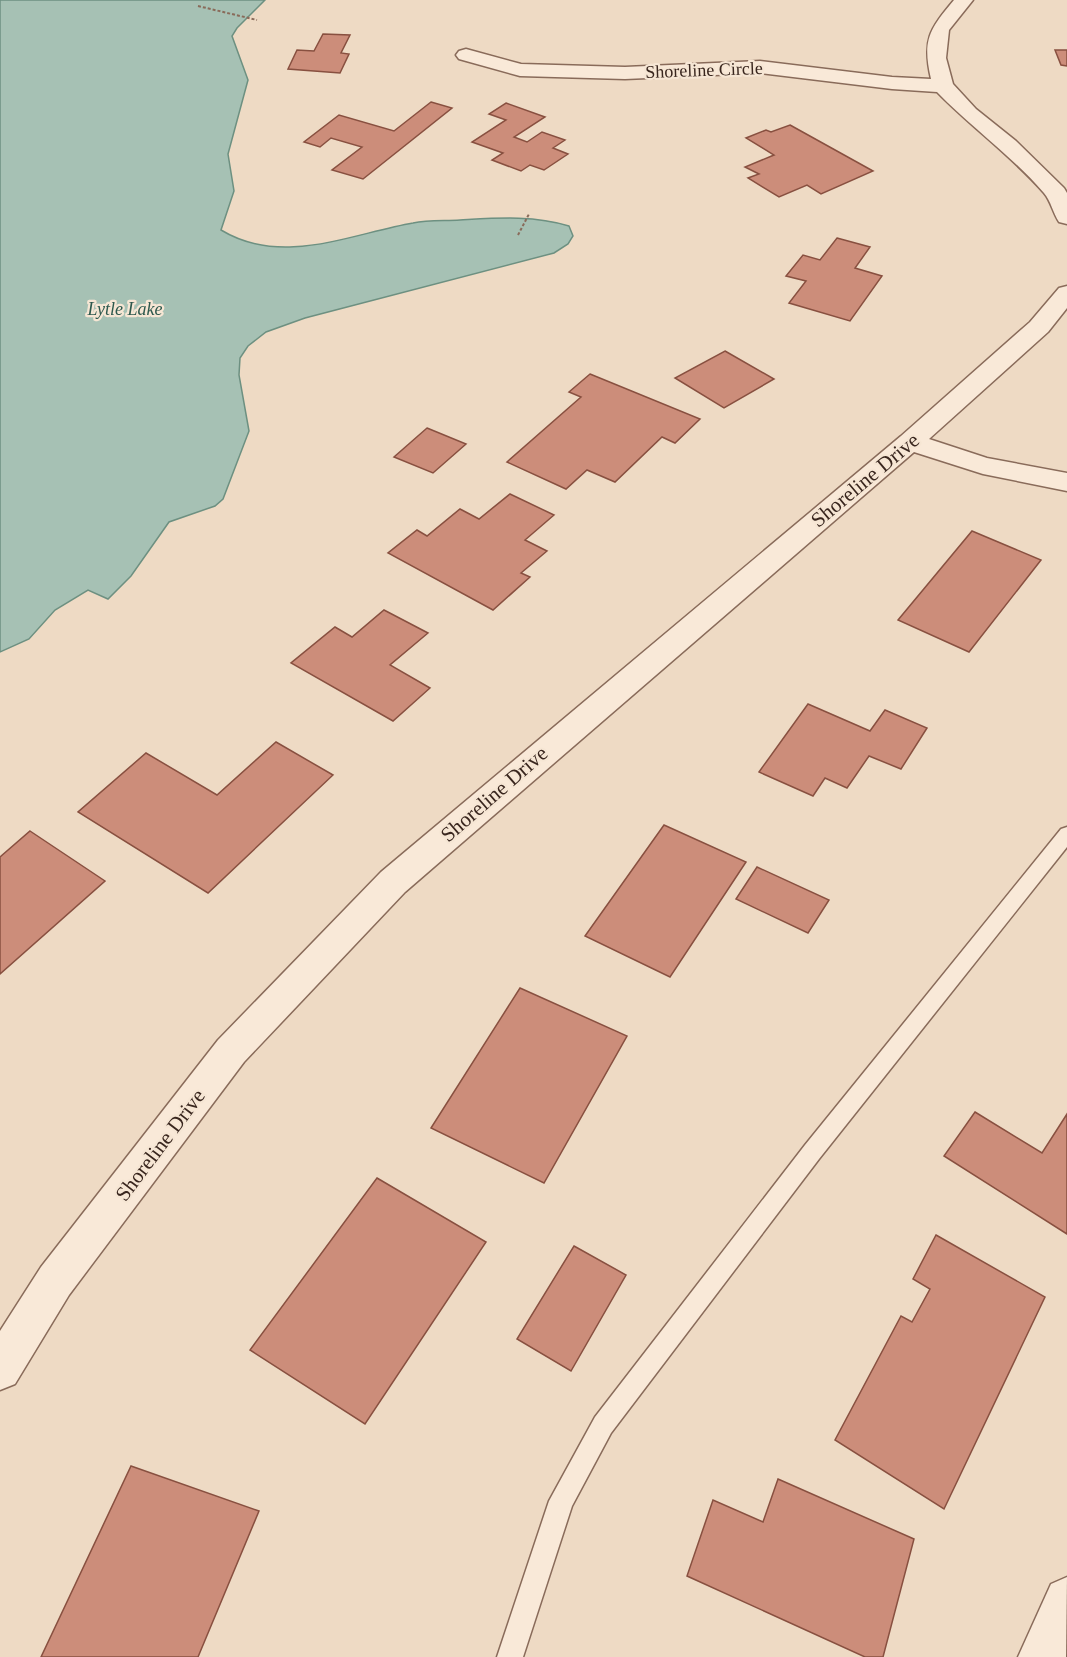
<svg xmlns="http://www.w3.org/2000/svg" width="1067" height="1657" font-family="'Times New Roman',serif">
<style>
.water{fill:#a6c1b4;stroke:#6d9081;stroke-width:1.5}
.building{fill:#cc8d7a;stroke:#885040;stroke-width:1.5}
.lines{fill:none;stroke-linecap:round;stroke-linejoin:round}
.service-casing{stroke:#896b5a;stroke-width:3}
.minor-casing{stroke:#896b5a;stroke-width:3}
.path{stroke:#896b5a;stroke-width:2;stroke-dasharray:3 2;stroke-linecap:butt}
.service{fill:#f9e9d8;fill-rule:evenodd}
.minor{fill:#f9e9d8;fill-rule:evenodd}
.labels{text-anchor:middle;stroke-width:4.5;stroke-linejoin:round;paint-order:stroke}
.far-street-label{font-size:18px;fill:#39261e;stroke:#f6e6d4}
.far-water-label{font-size:18px;font-style:italic;fill:#2e594e;stroke:#f6e6d4}
.street-label{font-size:21px;fill:#39261e;stroke:#f6e6d4}
</style>
<rect width="100%" height="100%" fill="#eedac4"/>
<path class="water" d="M0,0H265L237,28L232,36L248,80L228,154L234,191L221,230C282,267 350,234 413,223C428,220 444,221 460,220C497,218 533,215 569,226L573,236L568,244L554,253L305,318L266,332L248,346L240,358L239,375L249,431L223,499L215,506L169,522L131,576L108,599L88,590L55,610L29,639L0,652Z"/>
<g class="building">
<polygon points="323,34 350,35 341,53 349,54 340,73 288,69 297,50 314,51"/>
<polygon points="1055,50 1067,50 1067,66 1061,65"/>
<polygon points="431,102 452,108 363,179 332,170 362,147 331,138 320,147 304,142 339,115 394,131"/>
<polygon points="506,103 545,117 514,137 527,142 542,132 565,140 553,148 568,154 544,170 530,165 521,171 492,160 503,153 472,142 506,120 489,114"/>
<polygon points="790,125 873,171 821,194 807,185 779,197 748,178 759,174 745,167 774,155 746,138 766,130 771,132"/>
<polygon points="837,238 870,247 855,268 882,276 850,321 789,303 806,281 786,276 803,255 820,260"/>
<polygon points="725,351 774,379 724,408 675,378"/>
<polygon points="590,374 700,419 675,443 662,437 615,482 587,470 566,489 507,462 581,397 569,392"/>
<polygon points="427,428 466,444 433,473 394,457"/>
<polygon points="510,494 554,515 525,540 547,551 521,573 530,577 493,610 388,553 417,530 427,536 460,509 479,519"/>
<polygon points="972,531 1041,560 969,652 898,620"/>
<polygon points="384,610 428,633 390,665 430,688 393,721 291,663 335,627 352,637"/>
<polygon points="808,704 870,731 885,710 927,728 901,769 869,756 847,788 825,778 813,796 759,772"/>
<polygon points="276,742 333,775 208,893 78,812 146,753 217,795"/>
<polygon points="664,825 746,862 670,977 585,936"/>
<polygon points="30,831 105,881 0,974 0,857"/>
<polygon points="757,867 829,900 808,933 736,899"/>
<polygon points="520,988 627,1036 544,1183 431,1128"/>
<polygon points="975,1112 1042,1153 1067,1114 1067,1234 944,1156"/>
<polygon points="377,1178 486,1242 365,1424 250,1350"/>
<polygon points="936,1235 1045,1297 944,1509 835,1440 901,1316 912,1322 930,1289 913,1279"/>
<polygon points="574,1246 626,1275 571,1371 517,1339"/>
<polygon points="131,1466 259,1511 198,1657 41,1657"/>
<polygon points="778,1479 914,1539 883,1657 865,1657 687,1576 713,1500 763,1522"/>
</g>
<g class="lines">
<g class="service-casing">
<polygon id="service" points="1067,827 1067,847 819,1159 611,1433 572,1506 523,1657 497,1657 549,1501 595,1417 805,1145 1061,829"/>
</g>
<g class="minor-casing">
<g id="minor">
<path d="M954,0H973L949,30L946,58L953,84L976,109L1016,141L1064,188L1067,193V224L1059,222C1053,213 1051,201 1044,193C1012,156 971,127 937,92L892,89L760,73L625,79L520,76L459,59L456,55L459,51L466,49L521,64L625,67L760,61L892,77L931,79C922,40 929,30 954,0Z"/>
<polygon points="1067,286 1067,308 1048,332 929,439 987,458 1067,473 1067,491 983,474 914,452 405,892 244,1062 69,1295 15,1384 0,1390 0,1331 41,1267 218,1040 381,872 901,436 1030,322 1059,288"/>
<polygon points="1067,1577 1066,1657 1018,1657 1051,1584"/>
</g>
</g>
<g class="path">
<polyline points="198,6 257,20"/>
<polyline points="518,235 529,214"/>
</g>
<use href="#service" class="service"/>
<use href="#minor" class="minor"/>
</g>
<g class="labels">
<g class="far-street-label">
<text transform="translate(704 70) rotate(-2)" y="6">Shoreline Circle</text>
</g>
<g class="far-water-label">
<text x="125" y="315">Lytle Lake</text>
</g>
<g class="street-label">
<text transform="translate(865 480) rotate(-40)" y="7">Shoreline Drive</text>
<text transform="translate(494 794) rotate(-41)" y="7">Shoreline Drive</text>
<text transform="translate(160 1145) rotate(-53)" y="7">Shoreline Drive</text>
</g>
</g>
</svg>
